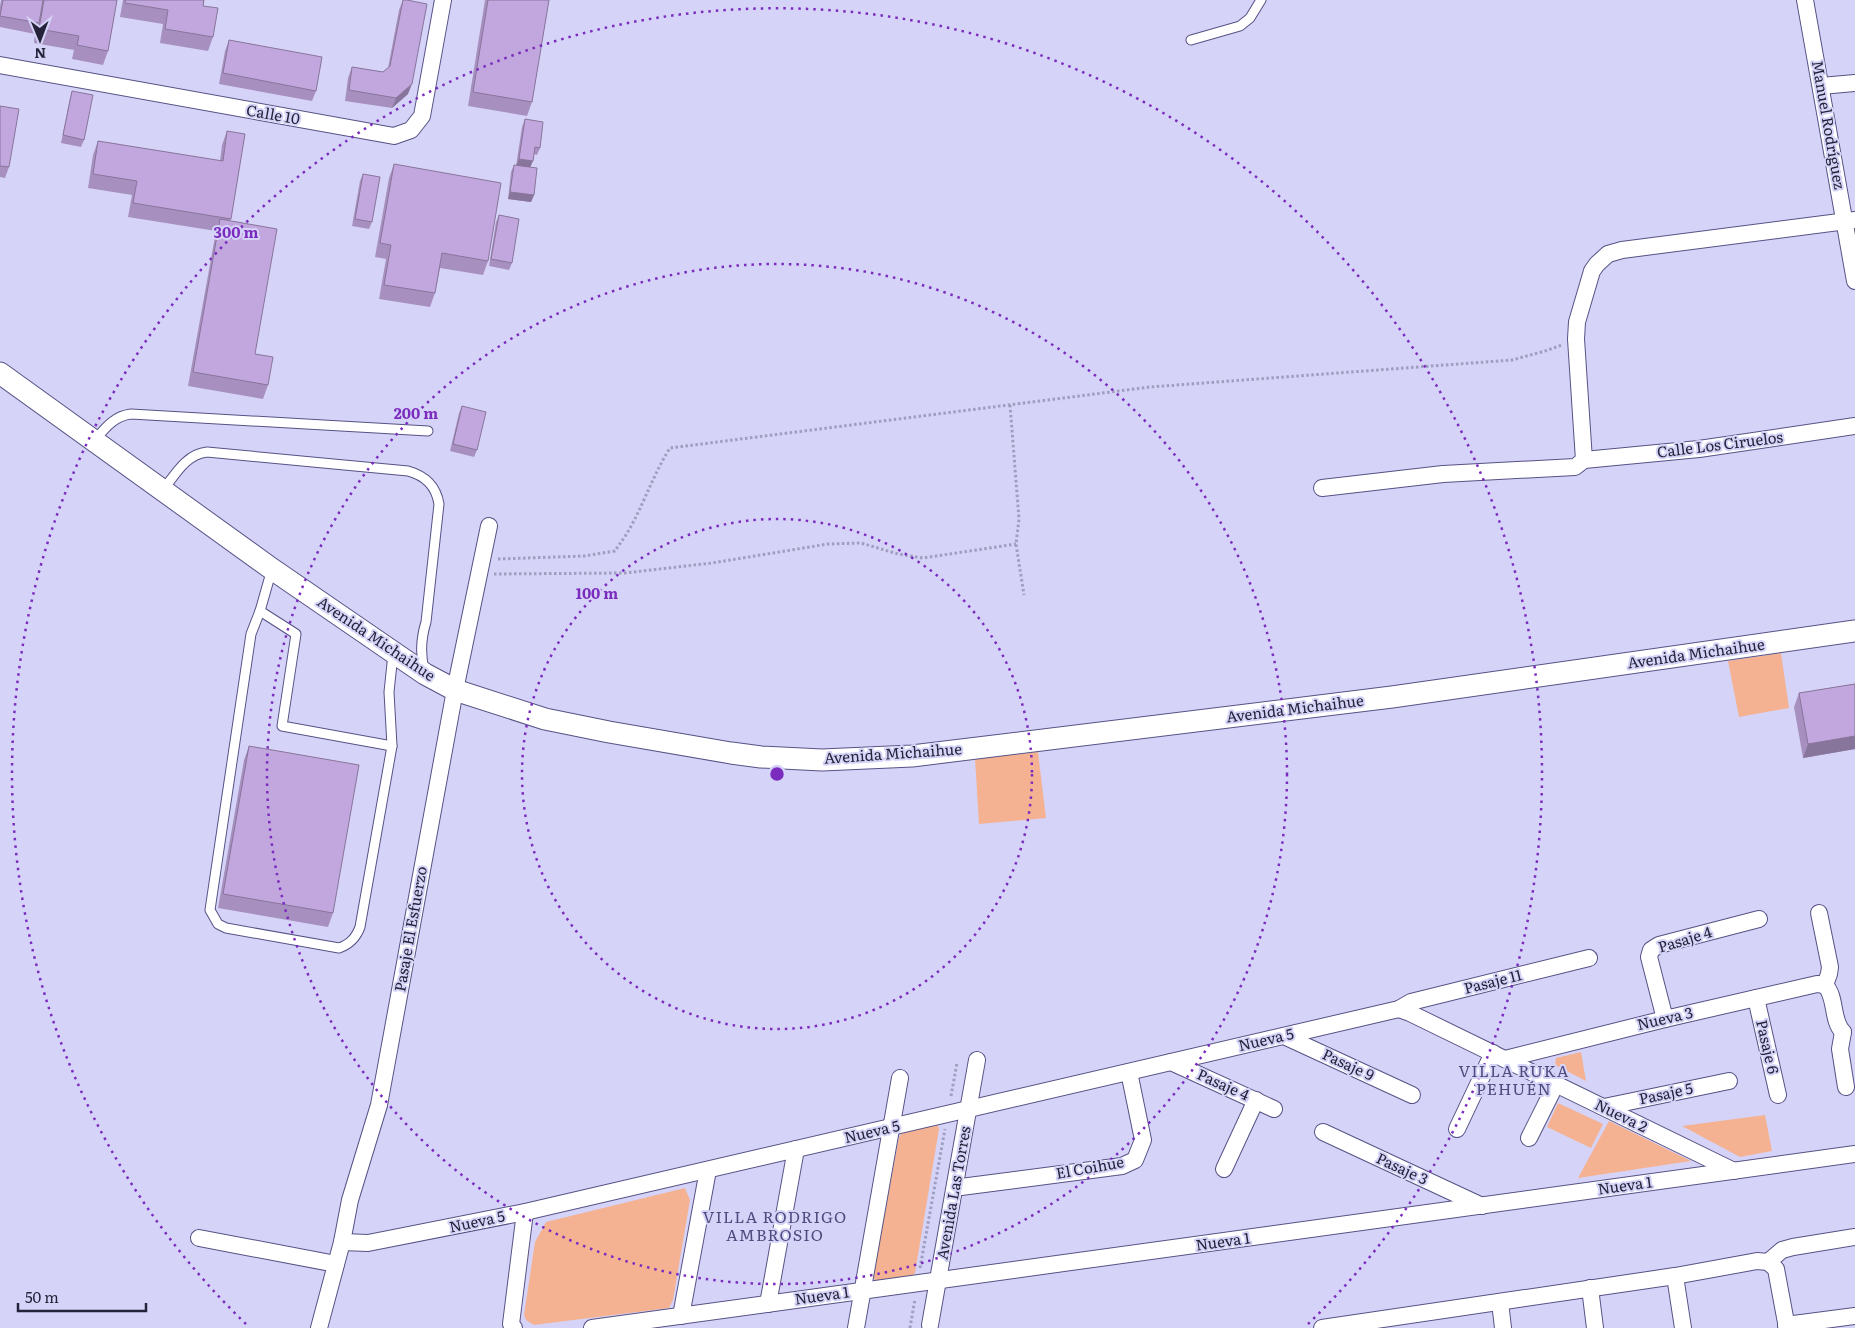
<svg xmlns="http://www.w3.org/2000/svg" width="1855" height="1328" font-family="Literata,serif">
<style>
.green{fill:#f5b292}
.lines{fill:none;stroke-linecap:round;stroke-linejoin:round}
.service-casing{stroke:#565285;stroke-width:11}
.minor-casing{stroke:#565285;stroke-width:18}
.tertiary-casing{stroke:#565285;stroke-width:23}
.path{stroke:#9f9ebe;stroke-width:3;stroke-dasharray:2.5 2.5;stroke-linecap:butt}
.service{stroke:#fff;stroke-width:9}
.minor{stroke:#fff;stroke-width:16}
.tertiary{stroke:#fff;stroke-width:21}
.wall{fill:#a790bf}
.shaded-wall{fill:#88759b}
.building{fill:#c2a7de;stroke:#88759b}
.ring{fill:none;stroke:#7b2cbf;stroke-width:2.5;stroke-dasharray:2.5 5}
.labels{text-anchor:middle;stroke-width:4;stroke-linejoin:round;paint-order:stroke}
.street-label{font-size:15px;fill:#252339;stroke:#d5d4f8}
.neighbourhood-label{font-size:16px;letter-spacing:1px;fill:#504b7e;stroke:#d5d4f8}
.centre{fill:#7b2cbf;stroke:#d5d4f8;stroke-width:2.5}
.ring-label{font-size:15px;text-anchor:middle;font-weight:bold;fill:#7b2cbf;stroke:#d5d4f8;stroke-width:4;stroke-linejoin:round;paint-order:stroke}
</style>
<rect width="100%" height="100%" fill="#d5d4f8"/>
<g class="green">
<polygon points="1781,653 1789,708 1739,717 1728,661"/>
<polygon points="1038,752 1046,818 979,824 975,759"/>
<polygon points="1581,1052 1586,1081 1555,1065 1556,1058"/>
<polygon points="1558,1103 1603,1124 1591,1148 1547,1127"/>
<polygon points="1765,1115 1772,1151 1740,1157 1682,1126"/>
<polygon points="1609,1121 1691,1161 1578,1178"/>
<polygon points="937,1123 939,1129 915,1273 910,1279 876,1282 873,1276 899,1137 903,1132"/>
<polygon points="685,1188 690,1200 673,1300 669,1308 534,1325 526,1320 524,1315 535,1242 546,1222"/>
</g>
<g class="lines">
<g class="service-casing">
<g id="service">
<polyline points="1191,40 1240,26 1250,18 1261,0"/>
<path d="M94,441C105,428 114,416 131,414L428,431"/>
<path d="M163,490C175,475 186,454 207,452L408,471C426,476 436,486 439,504L426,622C421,638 420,653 424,669"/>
<polyline points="272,569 260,611 296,634 282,726 392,746 389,692 393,654"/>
<path d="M260,611L251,634L210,910L218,924L226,928L339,948C350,944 356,938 360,927L392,746"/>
</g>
</g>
<g class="minor-casing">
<g id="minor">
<polyline points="1805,0 1855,281"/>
<polyline points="0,65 394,136 411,130 422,116 443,0"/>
<polyline points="1821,86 1855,83"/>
<polyline points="1584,460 1576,339 1577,322 1592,271 1597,264 1608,254 1622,250 1855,220"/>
<polyline points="1584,460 1699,449 1855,426"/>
<polyline points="1322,488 1443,474 1575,467 1584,460"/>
<polyline points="1819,913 1830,967 1829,974 1825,985"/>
<path d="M1825,985C1837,998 1831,1020 1843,1032"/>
<polyline points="1756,998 1778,1095"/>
<polyline points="1399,1009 1410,1013 1734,1171"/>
<polyline points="1665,1019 1649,957 1651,950 1659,945 1759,919"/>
<polyline points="1843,1032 1840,1049 1846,1087"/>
<polyline points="1284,1036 1412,1095"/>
<polyline points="1505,1059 1665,1019 1817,984 1825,985"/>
<polyline points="1171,1062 1274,1109"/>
<polyline points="1604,1107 1729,1081"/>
<polyline points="1457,1129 1493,1053"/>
<polyline points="1323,1132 1482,1206"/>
<polyline points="1529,1138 1556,1084"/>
<polyline points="1224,1169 1256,1100"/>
<polyline points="955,1185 961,1187 1122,1166 1135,1160 1143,1140 1129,1072"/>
<polyline points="199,1238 336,1264"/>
<polyline points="342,1242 368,1243 525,1212 1399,1009 1411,1002 1589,958"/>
<polyline points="1768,1262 1782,1250 1793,1247 1855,1237"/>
<polyline points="1675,1276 1683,1328"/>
<polyline points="1590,1288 1595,1328"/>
<polyline points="1500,1302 1503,1328"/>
<polyline points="768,1304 796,1149"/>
<polyline points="681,1316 708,1170"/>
<polyline points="930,1325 977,1060"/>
<polyline points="1786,1325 1855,1316"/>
<polyline points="319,1328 342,1242 350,1200 379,1105 455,690 489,526"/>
<polyline points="514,1328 511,1324 525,1212"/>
<polyline points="592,1328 1855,1154"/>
<polyline points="856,1328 900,1078"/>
<polyline points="1322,1328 1675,1276 1757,1261 1768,1262 1776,1269 1787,1328"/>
</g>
</g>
<g class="tertiary-casing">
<polyline id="tertiary" points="0,373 272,569 425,674 455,690 545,719 609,732 731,753 761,757 822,760 912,756 1392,697 1855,631"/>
</g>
<g class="path">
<polyline points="1010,405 1019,519 1016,544 1024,595"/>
<path d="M498,559L584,556L615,551C620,543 626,536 630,528C645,501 654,473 670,448L1150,387L1512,360L1545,351L1562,345"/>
<polyline points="494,574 625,573 712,563 828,544 861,543 898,554 923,558 1016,544"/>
<polyline points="951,1096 957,1063"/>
<polyline points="920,1268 945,1129"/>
<polyline points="910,1328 915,1299"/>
</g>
<use href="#service" class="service"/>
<use href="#minor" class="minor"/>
<use href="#tertiary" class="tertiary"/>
</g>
<g class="wall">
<polygon points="1,0 117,0 108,51 103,65 72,59 74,50 34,43 35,34 0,27 0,6"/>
<polygon points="123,0 204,0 203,6 213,37 208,51 160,43 163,24 120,17"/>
<polygon points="403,0 408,94 392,108 345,101 348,78 352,67 383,72 388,68 399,10"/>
<polygon points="485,0 549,0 532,102 527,116 468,106"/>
<polygon points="229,40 316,91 312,101 219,84 225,51"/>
<polygon points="72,91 84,140 81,147 61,143 70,98"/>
<polygon points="0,106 9,167 5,178 0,177"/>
<polygon points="525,119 540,148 537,155 534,154 530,167 534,195 531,202 508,199 511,172 514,165 516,166 522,127"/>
<polygon points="227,131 231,219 230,221 255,354 268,385 263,399 188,386 216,231 128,217 132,195 88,188 93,155 98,141 220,161 222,145"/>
<polygon points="394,164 488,261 483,275 440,268 435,293 430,307 379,299 386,259 375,257 389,178"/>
<polygon points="363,174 372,222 369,229 352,226 360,181"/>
<polygon points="499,215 512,263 509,270 489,266 496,222"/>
<polygon points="462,406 477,450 474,457 450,451 459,413"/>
<polygon points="1855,684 1855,749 1803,758 1794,707 1799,693"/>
<polygon points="249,746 333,913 328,927 218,908 244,760"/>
</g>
<g class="shaded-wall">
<polygon points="412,84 408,94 392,108 396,98"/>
<polygon points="519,159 533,161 530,168 516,166"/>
<polygon points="510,192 534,195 531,202 508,199"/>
<polygon points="1855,736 1855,749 1803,758 1808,744"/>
</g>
<g class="building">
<polygon points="3,0 43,0 39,23 0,16"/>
<polygon points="44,0 117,0 108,51 77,45 79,36 39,29"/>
<polygon points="125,0 204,0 203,6 218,8 213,37 165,29 168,10 125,3"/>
<polygon points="403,0 407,0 427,4 412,84 396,98 349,90 352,67 383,72 390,66"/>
<polygon points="488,0 549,0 532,102 473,92"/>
<polygon points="229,40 322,57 316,91 223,73"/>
<polygon points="72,91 93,95 84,140 63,135"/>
<polygon points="0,106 19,109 9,167 0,166"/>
<polygon points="525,119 543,122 540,148 535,147 533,161 519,159"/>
<polygon points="227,131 245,134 231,219 133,203 137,181 93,174 98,141 223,161"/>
<polygon points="394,164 501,183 488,261 442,253 435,293 384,285 391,245 380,243"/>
<polygon points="514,165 537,168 534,195 510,192"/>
<polygon points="363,174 380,177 372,222 355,219"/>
<polygon points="499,215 519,219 512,263 491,259"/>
<polygon points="220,219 277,229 255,354 273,357 268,385 193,372"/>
<polygon points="462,406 486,412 477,450 453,444"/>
<polygon points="1855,684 1855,736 1808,744 1799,693"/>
<polygon points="249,746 359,765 333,913 223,894"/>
</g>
<g class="ring">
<circle cx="777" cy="774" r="255"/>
<circle cx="777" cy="774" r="510"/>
<path d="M246 1324A765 765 0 1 1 1308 1324"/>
</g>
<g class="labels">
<g class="street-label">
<text transform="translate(273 115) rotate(10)" y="5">Calle 10</text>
<text transform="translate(1828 125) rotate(80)" y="5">Manuel Rodríguez</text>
<text transform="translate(1720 445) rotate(-7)" y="5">Calle Los Ciruelos</text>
<text transform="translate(376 639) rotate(34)" y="5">Avenida Michaihue</text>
<text transform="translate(1696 654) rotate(-8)" y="5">Avenida Michaihue</text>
<text transform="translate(1295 709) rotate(-7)" y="5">Avenida Michaihue</text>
<text transform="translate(893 754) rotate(-4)" y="5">Avenida Michaihue</text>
<text transform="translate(411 929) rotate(-80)" y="5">Pasaje El Esfuerzo</text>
<text transform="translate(1685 940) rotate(-17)" y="5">Pasaje 4</text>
<text transform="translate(1493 982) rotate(-14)" y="5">Pasaje 11</text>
<text transform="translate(1665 1019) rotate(-13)" y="5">Nueva 3</text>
<text transform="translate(1266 1040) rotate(-13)" y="5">Nueva 5</text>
<text transform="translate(1767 1047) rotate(77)" y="5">Pasaje 6</text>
<text transform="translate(1348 1065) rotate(25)" y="5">Pasaje 9</text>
<text transform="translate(1223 1085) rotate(24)" y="5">Pasaje 4</text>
<text transform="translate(1666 1094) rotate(-12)" y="5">Pasaje 5</text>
<text transform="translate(1621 1116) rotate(26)" y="5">Nueva 2</text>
<text transform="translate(872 1132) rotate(-13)" y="5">Nueva 5</text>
<text transform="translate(1090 1168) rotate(-10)" y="5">El Coihue</text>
<text transform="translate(1402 1169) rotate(25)" y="5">Pasaje 3</text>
<text transform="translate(1625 1186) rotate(-8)" y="5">Nueva 1</text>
<text transform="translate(954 1193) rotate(-80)" y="5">Avenida Las Torres</text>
<text transform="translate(477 1222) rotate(-12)" y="5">Nueva 5</text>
<text transform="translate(1223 1242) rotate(-8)" y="5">Nueva 1</text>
<text transform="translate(822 1296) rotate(-8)" y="5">Nueva 1</text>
</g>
<g class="neighbourhood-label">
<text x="1514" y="1077">VILLA RUKA<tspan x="1514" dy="18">PEHUÉN</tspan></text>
<text x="775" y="1223">VILLA RODRIGO<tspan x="775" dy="18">AMBROSIO</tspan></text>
</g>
</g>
<circle cx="777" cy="774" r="8" class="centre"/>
<g class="ring-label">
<text x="236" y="238">300 m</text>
<text x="416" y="419">200 m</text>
<text x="597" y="599">100 m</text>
</g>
<g transform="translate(40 40) rotate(179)" stroke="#d5d4f8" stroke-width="4" paint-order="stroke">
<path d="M0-4L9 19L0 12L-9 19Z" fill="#252339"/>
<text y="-8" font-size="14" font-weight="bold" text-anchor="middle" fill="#252339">N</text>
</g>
<path d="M18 1303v8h128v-8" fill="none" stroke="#252339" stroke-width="2.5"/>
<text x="25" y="1303" font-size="15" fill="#252339" stroke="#d5d4f8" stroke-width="4" paint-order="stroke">50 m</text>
</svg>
